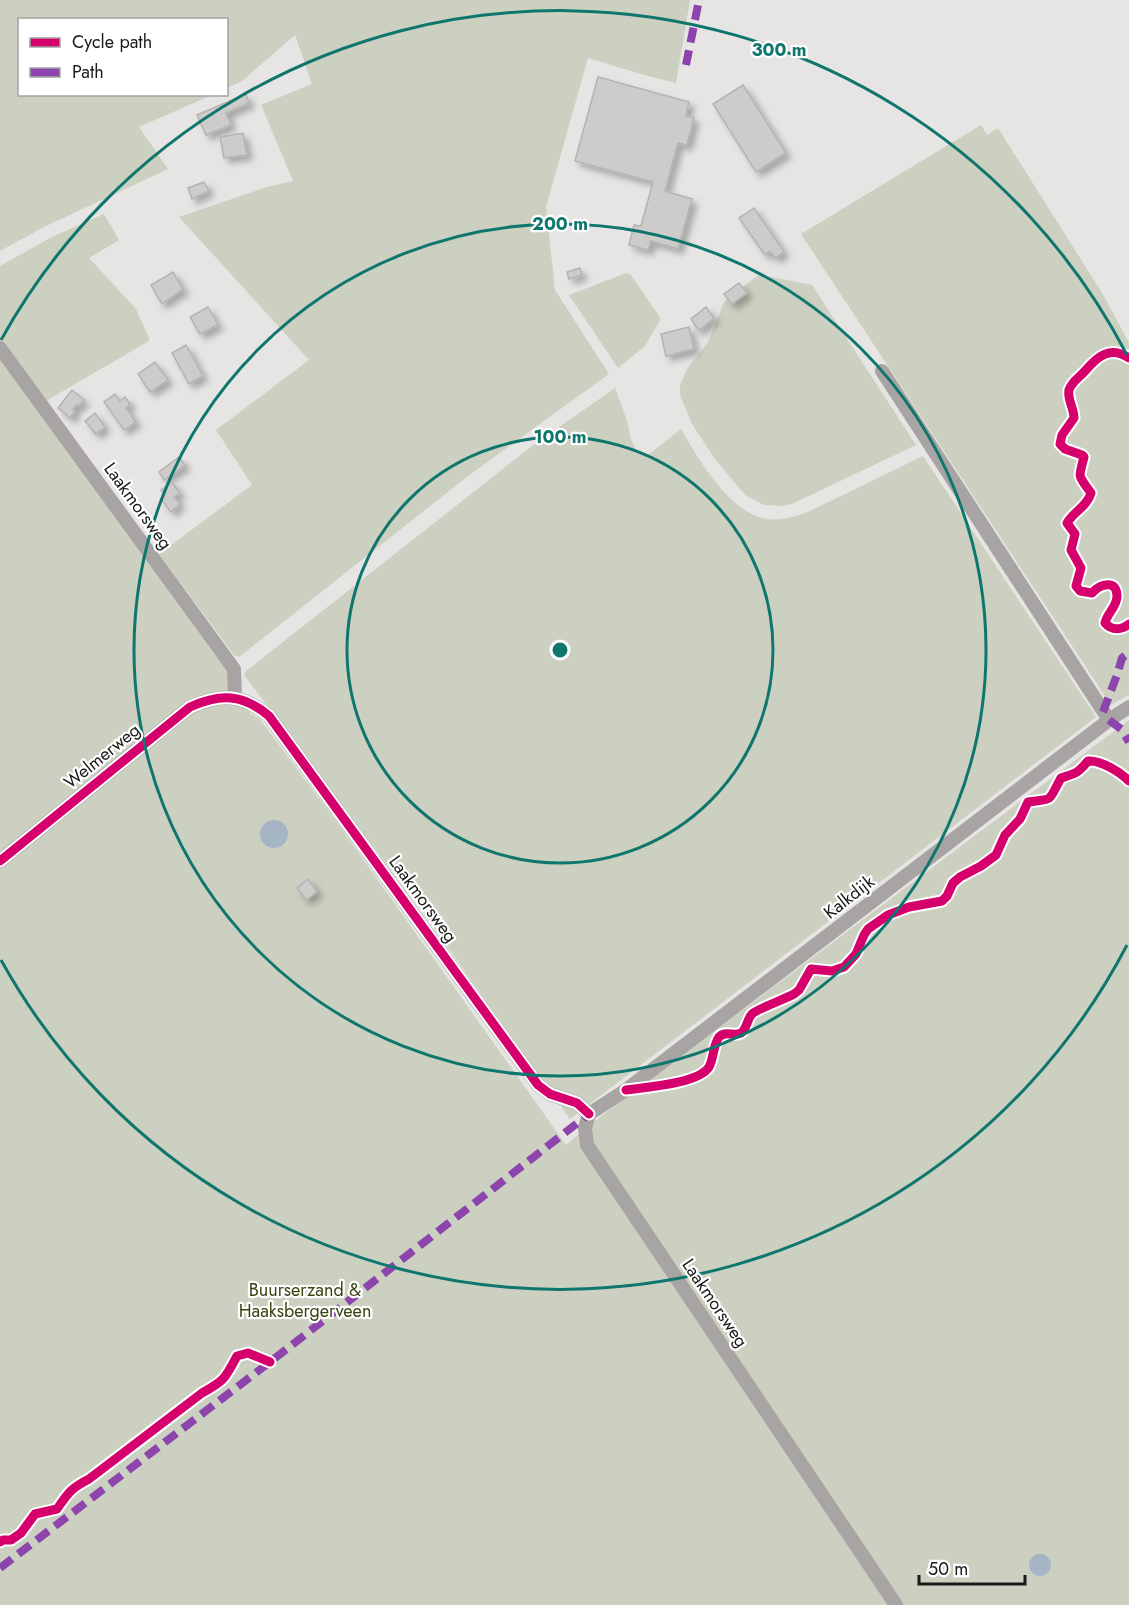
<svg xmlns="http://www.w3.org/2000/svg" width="1129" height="1605" font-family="Jost,sans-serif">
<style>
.green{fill:#ccd0c1}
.water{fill:#a5b5c5}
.building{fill:#cdcccb;stroke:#b4b2b2;stroke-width:1.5;filter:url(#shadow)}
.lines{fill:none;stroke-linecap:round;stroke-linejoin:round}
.minor{stroke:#a8a4a3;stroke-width:14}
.quiet{stroke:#8e44ad;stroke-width:8;stroke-dasharray:15 8;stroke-linecap:butt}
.cycleway-casing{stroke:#fff;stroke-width:13}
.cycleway{stroke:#d6006c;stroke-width:9}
.ring{fill:none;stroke:#0f766e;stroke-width:3}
.labels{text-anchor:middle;stroke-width:4.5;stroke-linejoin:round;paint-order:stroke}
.street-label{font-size:18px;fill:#1a1a18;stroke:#fff}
.park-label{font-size:18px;fill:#374310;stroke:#fff}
.centre{fill:#0f766e;stroke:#fff;stroke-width:3}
.ring-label{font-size:18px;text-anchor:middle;font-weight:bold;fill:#0f766e;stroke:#fff;stroke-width:4.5;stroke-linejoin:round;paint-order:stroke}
</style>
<defs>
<filter id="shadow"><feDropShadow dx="5" dy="5" stdDeviation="3" flood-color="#0004"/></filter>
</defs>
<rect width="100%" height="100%" fill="#e6e5e3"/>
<g class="green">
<polygon points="0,0 690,0 676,83 644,75 588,58 546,207 555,290 609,374 468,476 239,657 234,655 159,554 252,485 216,430 309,360 179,217 267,187 293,181 261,105 312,84 295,35 242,81 227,88 226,20 20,20 20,94 212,95 139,127 168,169 44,227 0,251"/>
<polygon points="981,125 987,135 998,128 1104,296 1129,343 1129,695 1111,705 801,234"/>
<polygon points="104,214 119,240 89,258 136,309 149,338 149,341 46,401 0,339 0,266 50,238"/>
<polygon points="626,273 631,275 659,316 660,320 645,346 618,368 569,295"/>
<polygon points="762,275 812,285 916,445 792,504 780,506 764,505 747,496 740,489 715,459 692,424 680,395 680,385 687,369 708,342 724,302 757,276"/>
<polygon points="0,360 209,647 227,670 229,682 251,714 259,718 336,821 566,1145 592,1123 1129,720 1129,1605 0,1605"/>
<path d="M615,388C619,400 625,413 628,425C631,439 632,451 647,456L681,429C698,459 728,509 762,518C778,522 794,517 808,512L923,456L1096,717L570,1119L422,911L244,675L246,671L532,446Z"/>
</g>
<g class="water">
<circle cx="274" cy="834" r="14"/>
<circle cx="1040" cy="1565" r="11"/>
</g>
<g class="building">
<polygon points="598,77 689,102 686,116 694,118 687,145 678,143 665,191 692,199 678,249 651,241 648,250 629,245 634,225 641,226 653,182 575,161"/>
<polygon points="743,85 786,153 756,172 713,104"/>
<polygon points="246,94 249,103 226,113 231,125 206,135 197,115"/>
<polygon points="243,133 247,155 224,158 220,137"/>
<polygon points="204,182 209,191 192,199 188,188"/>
<polygon points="754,208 784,252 775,258 770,251 765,255 739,218"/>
<polygon points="580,268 582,275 569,279 567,272"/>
<polygon points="173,272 184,291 182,290 162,304 151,285"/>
<polygon points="739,283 747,293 732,304 724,294"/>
<polygon points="208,307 218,325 200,334 190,317"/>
<polygon points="706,307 714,318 699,331 691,319"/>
<polygon points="689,327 694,349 666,356 661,334"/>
<polygon points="186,345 203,376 189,384 172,353"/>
<polygon points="155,362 168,380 150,392 138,374"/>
<polygon points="72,390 84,400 79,406 77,405 73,409 75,411 70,418 58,408"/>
<polygon points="115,394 120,401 125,397 130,404 126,408 136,422 124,430 104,402"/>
<polygon points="95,413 105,427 96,434 85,421"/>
<polygon points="179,457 185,465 164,480 159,472"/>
<polygon points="172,482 180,493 174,497 180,504 171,512 161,499 165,495 161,490"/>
<polygon points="308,879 317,892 306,900 297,888"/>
</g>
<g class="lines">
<g class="minor">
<polyline points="0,348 234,669 235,698"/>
<polyline points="882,371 1109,720"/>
<path d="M0,861L190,707C221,693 243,694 269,716L538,1085L550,1094L577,1103L589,1114"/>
<polyline points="589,1114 626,1090 1109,720 1129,707"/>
<polyline points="589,1114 585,1128 587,1145 896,1605"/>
</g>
<g class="quiet">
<polyline points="686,65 699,0"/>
<polyline points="1103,712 1117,675 1122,658 1129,653"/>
<polyline points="1109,720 1121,729 1129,742"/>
<polyline points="0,1568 270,1362 589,1114"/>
</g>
<g class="cycleway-casing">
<g id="cycleway">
<path d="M1129,358C1110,345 1097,357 1085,371C1079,378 1072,381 1069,390C1067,399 1074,408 1074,418L1062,435L1060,444L1065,449L1082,455L1084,457C1078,480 1078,474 1091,493C1087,507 1074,511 1067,523L1075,534L1071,550L1081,568L1076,586L1080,591L1092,593C1100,584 1117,579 1117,596C1117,607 1107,613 1105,623C1112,631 1121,630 1129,624"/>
<path d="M0,861L190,707C221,693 243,694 269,716L538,1085L550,1094L577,1103L589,1114"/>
<path d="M626,1090C646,1087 698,1084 709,1067C714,1058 713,1045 719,1037C725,1030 734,1037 741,1033C747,1029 747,1019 752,1014C757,1009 785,999 794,994L799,990L811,969L832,971L844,967L856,954L864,935L868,929L888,915L909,907L942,901L947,896L953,883L960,877L981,866L996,855L1005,835L1020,819L1028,802C1055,798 1047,803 1061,778C1076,773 1077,774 1088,761C1101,760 1120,772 1129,781"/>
<path d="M0,1542L3,1540H11L21,1533L35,1514L57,1509C69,1492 70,1489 89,1479L202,1393C224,1381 225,1379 237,1356L248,1353L270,1362"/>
</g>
</g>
<use href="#cycleway" class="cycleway"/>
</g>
<g class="ring">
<circle cx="560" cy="650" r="213"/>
<circle cx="560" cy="650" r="426"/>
<path d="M1127 945A639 639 0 0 1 1 960M1 340A639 639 0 0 1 1127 355"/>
</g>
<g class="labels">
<g class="street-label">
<text transform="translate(138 506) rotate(54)" y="6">Laakmorsweg</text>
<text transform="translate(102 756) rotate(-39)" y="6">Welmerweg</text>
<text transform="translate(849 897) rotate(-38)" y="6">Kalkdijk</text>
<text transform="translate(423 899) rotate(54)" y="6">Laakmorsweg</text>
<text transform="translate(715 1303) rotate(56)" y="6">Laakmorsweg</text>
</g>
<g class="park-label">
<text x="305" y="1296">Buurserzand &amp;<tspan x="305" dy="21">Haaksbergerveen</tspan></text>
</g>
</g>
<circle cx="560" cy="650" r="9" class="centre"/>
<g class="ring-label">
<text x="779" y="56">300 m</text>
<text x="560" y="230">200 m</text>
<text x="560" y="443">100 m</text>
</g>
<rect x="18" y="18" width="210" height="78" fill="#ffffff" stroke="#a3a3a3" stroke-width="1.5"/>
<rect x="30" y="38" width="30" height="9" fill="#d6006c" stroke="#a3a3a3" stroke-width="1.5"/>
<text x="72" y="48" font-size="18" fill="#1a1a18">Cycle path</text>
<rect x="30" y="68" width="30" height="9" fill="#8e44ad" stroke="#a3a3a3" stroke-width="1.5"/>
<text x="72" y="78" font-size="18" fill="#1a1a18">Path</text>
<path d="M919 1575v9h106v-9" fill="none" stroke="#1a1a18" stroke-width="3"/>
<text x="928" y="1575" font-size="18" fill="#1a1a18" stroke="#ffffff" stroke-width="4.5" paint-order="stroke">50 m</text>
</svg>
